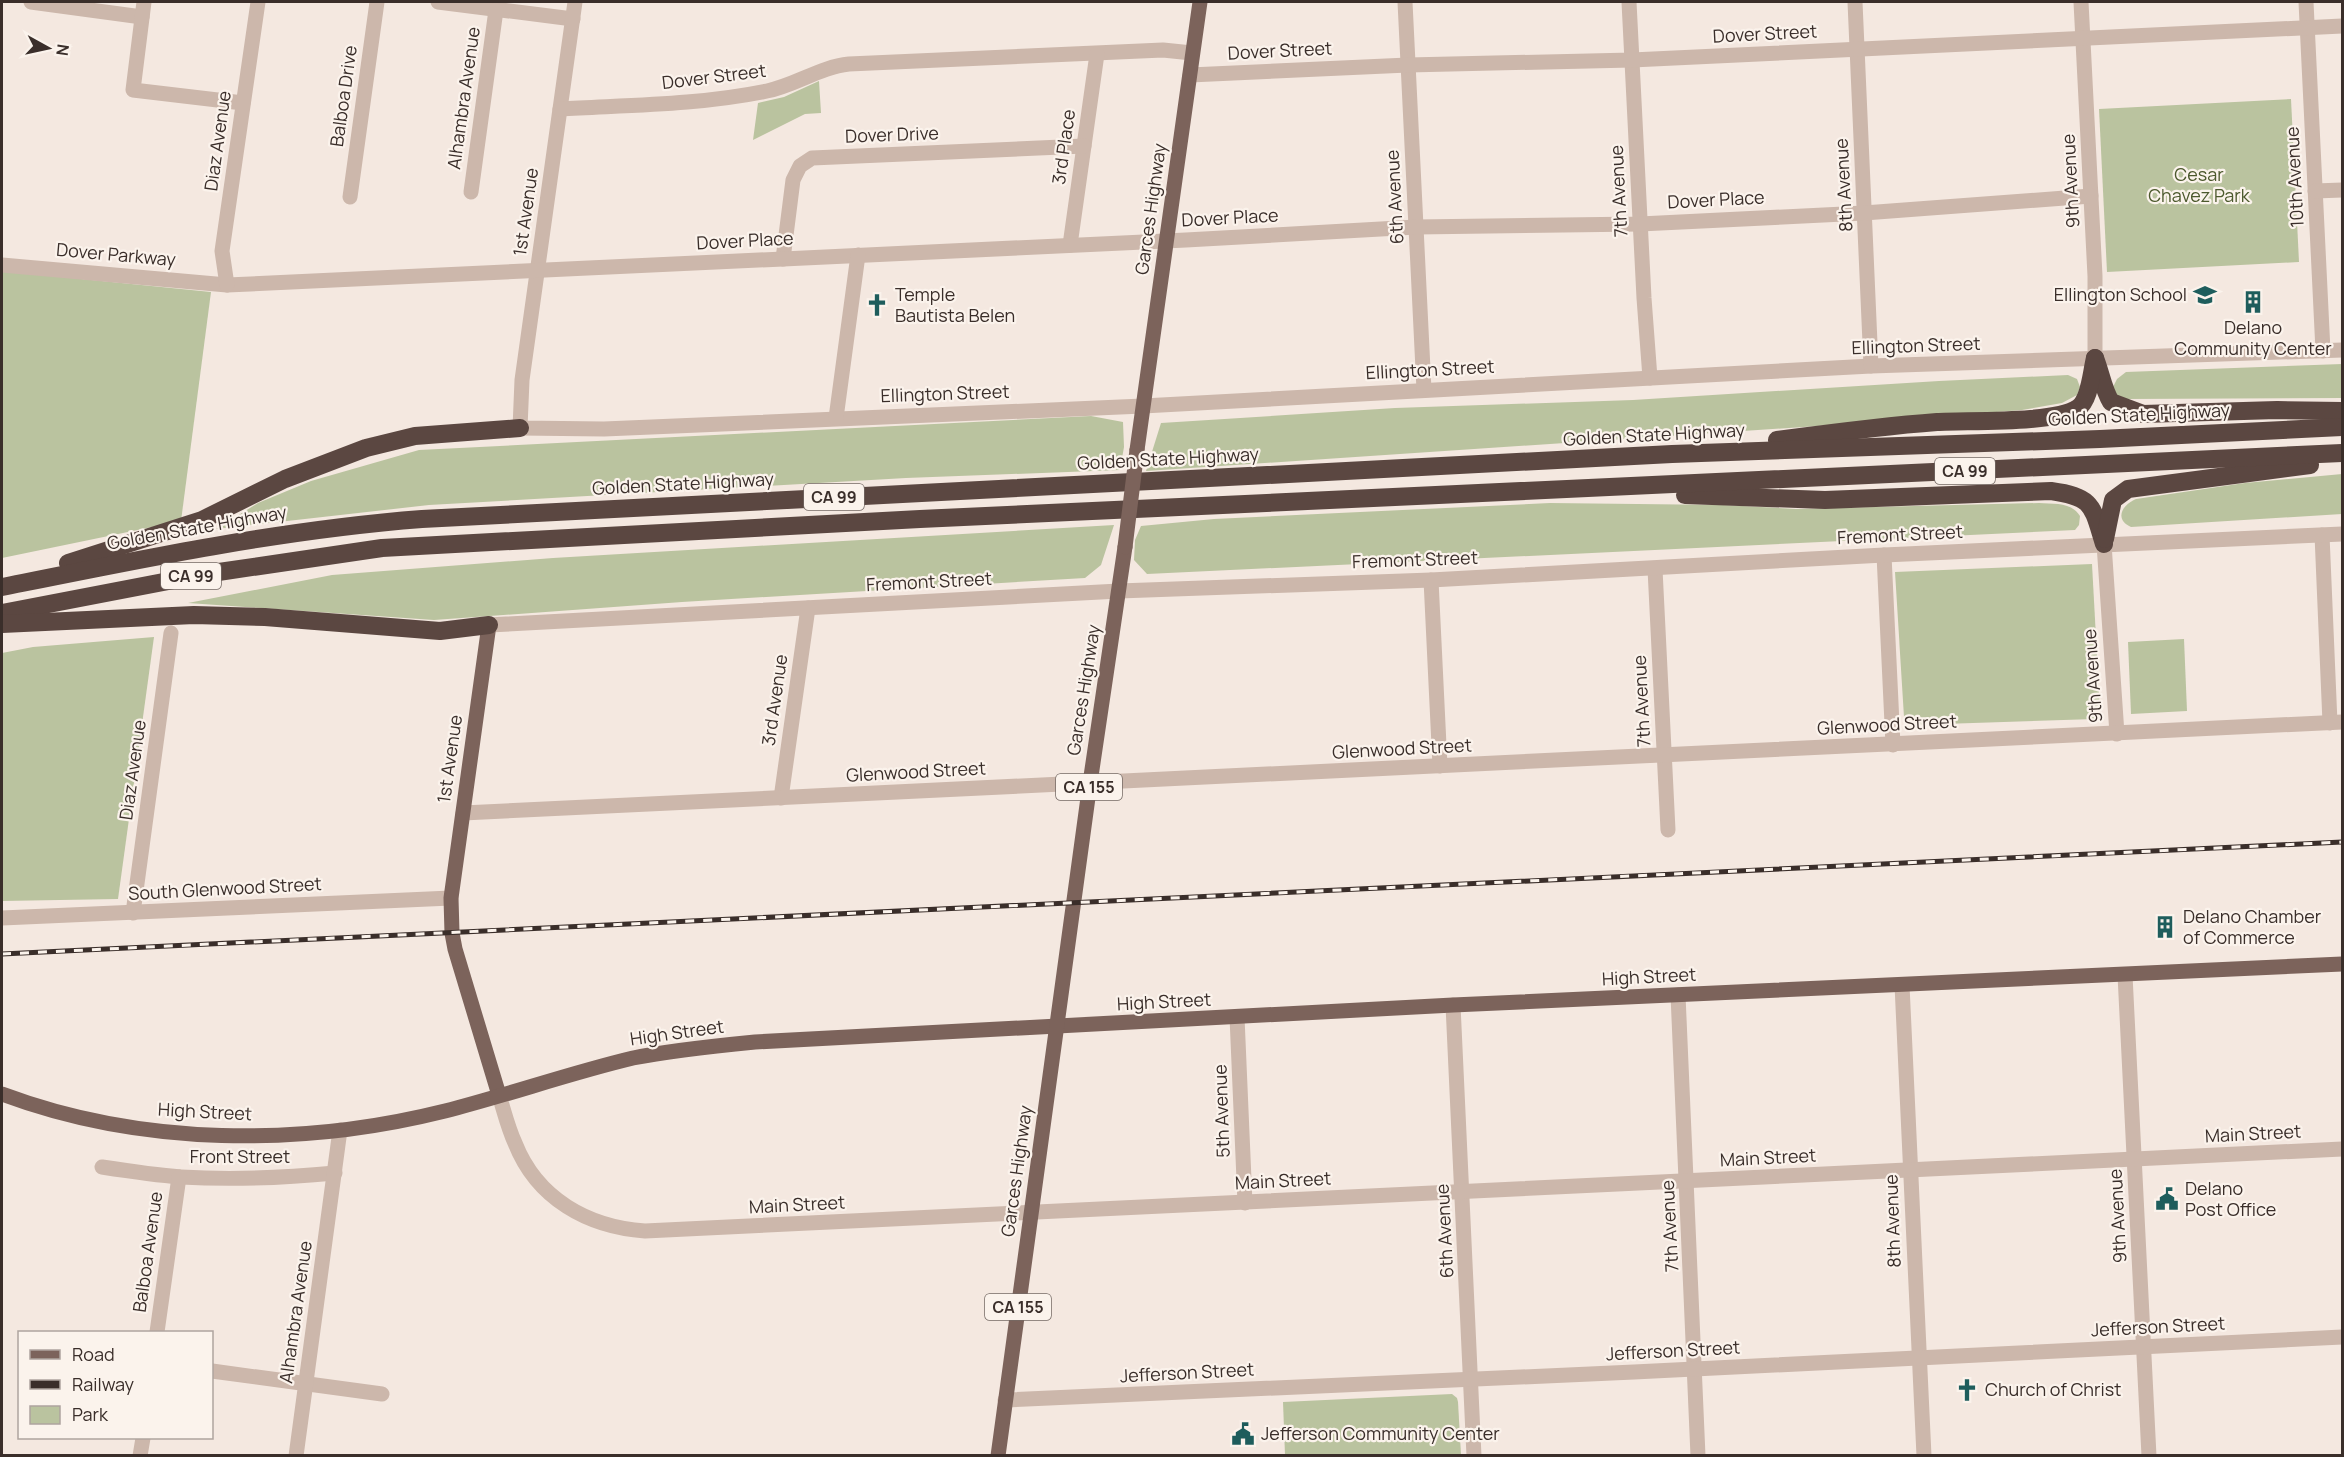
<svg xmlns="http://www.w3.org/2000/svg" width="2344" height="1457" font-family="Manrope,sans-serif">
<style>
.green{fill:#bac39f}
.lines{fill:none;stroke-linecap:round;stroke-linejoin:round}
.minor{stroke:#ccb7ab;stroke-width:15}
.major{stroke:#7c635b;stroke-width:15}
.highway{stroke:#5b4741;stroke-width:18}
.rail-casing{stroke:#3a2e2a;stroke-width:5}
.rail{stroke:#fbf3ec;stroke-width:3;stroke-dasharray:9;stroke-linecap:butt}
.major-bridge{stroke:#7c635b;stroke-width:15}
.labels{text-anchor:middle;stroke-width:4.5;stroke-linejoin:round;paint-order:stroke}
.shield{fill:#fbf3ec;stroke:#746964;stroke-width:1.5}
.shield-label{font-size:16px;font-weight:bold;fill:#3a2e2a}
.street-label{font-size:18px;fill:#3a2e2a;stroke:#fbf3ec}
.park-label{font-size:18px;fill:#4c592d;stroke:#fbf3ec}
.poi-label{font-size:18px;fill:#3a2e2a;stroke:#fbf3ec;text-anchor:start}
</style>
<rect width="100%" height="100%" fill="#f4e8e0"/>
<g class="green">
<polygon points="819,81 821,113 805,114 753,140 758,103 784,97"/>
<polygon points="2291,99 2299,262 2107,272 2099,109"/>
<polygon points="2,271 211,292 181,521 2,558"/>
<polygon points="2342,364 2342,398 2125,399 2117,396 2113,387 2117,379 2126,372"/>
<polygon points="2068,375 2077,379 2080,387 2077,395 2062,403 2022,410 1818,426 1146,471 1161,423 1395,408 1633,400 1939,381"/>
<polygon points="1091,416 1123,422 1124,447 1120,470 906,478 429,505 216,529 258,503 311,481 419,450"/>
<path d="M2342,474V514L2131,527C2114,519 2122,505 2136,499L2245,483Z"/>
<path d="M1550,503L1723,505L1796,509L2039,503C2055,504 2071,502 2080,516L2079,525L2075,530L1147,574L1134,560L1135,540L1141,526L1214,519Z"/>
<polygon points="1114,525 1101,565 1085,578 682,602 434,620 188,603 332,575 553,558"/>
<polygon points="2092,564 2100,711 2095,719 1912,725 1904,717 1895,572"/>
<polygon points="154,637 118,899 2,901 2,653 33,647"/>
<polygon points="2184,639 2187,711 2131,714 2128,642"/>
<polygon points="1452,1394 1457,1398 1458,1402 1461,1455 1285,1455 1283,1402"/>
</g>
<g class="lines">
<g class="minor">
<polyline points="31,2 142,17"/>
<polyline points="144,2 133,90 243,103"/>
<polyline points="438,2 573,19"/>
<polyline points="575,2 522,380 520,428 604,429 1143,406 1871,366 2342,350"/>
<polyline points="1405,2 1424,390"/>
<polyline points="1629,2 1644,298 1650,378"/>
<polyline points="1855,2 1871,366"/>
<polyline points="2081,2 2095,276 2095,358"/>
<polyline points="2306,2 2323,351"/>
<polyline points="1190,75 1408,65 1632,60 2342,26"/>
<path d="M560,109C629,105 699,105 767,91C796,85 820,67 849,64L1163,50L1192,53"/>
<polyline points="2315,191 2342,190"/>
<polyline points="471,192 496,10"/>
<polyline points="350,197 377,2"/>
<polyline points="1070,245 1097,54"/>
<polyline points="783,259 793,180 800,166 812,158 1084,146"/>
<polyline points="2,265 227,285 1186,240 1416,227 1640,224 1864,213 2091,196"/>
<polyline points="227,285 222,251 258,2"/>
<polyline points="836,418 858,255"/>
<polyline points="2322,535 2330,723"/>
<polyline points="2104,544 2117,734"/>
<polyline points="1884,555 1893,745"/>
<polyline points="1655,569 1668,830"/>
<polyline points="1431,580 1440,766"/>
<polyline points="489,625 1119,591 1431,580 1884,555 2342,534"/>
<polyline points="781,798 808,608"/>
<polyline points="463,813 2342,722"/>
<polyline points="133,913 171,633"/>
<polyline points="2,918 451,898"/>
<polyline points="2125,975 2149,1456"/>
<polyline points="1902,985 1924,1456"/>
<polyline points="1678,995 1698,1456"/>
<polyline points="1453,1005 1474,1456"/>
<polyline points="1237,1017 1245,1203"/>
<path d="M499,1095C504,1111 508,1128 515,1143C537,1199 588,1227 645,1231L2342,1149"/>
<path d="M102,1167C128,1171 155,1175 181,1177C232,1180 283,1178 335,1173"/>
<polyline points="157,1332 179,1177"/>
<polyline points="212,1371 382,1394"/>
<polyline points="1005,1400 1634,1372 2342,1337"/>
<polyline points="140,1456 143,1438"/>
<polyline points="296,1456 340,1130"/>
</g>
<g class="major">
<polyline points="1137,450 1200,2"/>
<polyline points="489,625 451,898 452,933 455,949 499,1095"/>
<path d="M2,1094C141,1146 301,1147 445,1111C508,1095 570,1073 633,1058C673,1050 714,1046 755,1042L1453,1005L2342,964"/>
<polyline points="998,1456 1090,783 1125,547"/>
</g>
<g class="highway">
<path d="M2095,358C2101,373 2103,389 2111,402L2143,414L2277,410L2342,411"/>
<path d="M1777,440C1830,433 1883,426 1937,422C1967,420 2055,424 2078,408C2090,400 2091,374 2095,358"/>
<path d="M1685,495L1825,500L2051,491C2094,497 2092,506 2104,544"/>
<polyline points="2105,539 2113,500 2128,489 2310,465"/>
<polyline points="68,563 202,520 285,479 366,448 415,436 520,428"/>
<path d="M2,587C141,559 280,530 422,519L1672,454L2100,439L2342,427"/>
<polyline points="2,613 205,574 382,548 920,519 2342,453"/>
<polyline points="2,624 194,615 265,617 440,631 489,625"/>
</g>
<g class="rail-casing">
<polyline id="rail" points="2,954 2342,842"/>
</g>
<use href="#rail" class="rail"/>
<polyline class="major-bridge" points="1125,547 1137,450"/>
</g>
<defs>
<g id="school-bare" transform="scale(1.8)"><path d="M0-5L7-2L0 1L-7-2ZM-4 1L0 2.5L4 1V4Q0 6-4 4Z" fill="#1e5d5c" stroke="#fbf3ec" stroke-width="2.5" paint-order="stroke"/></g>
<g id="building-bare" transform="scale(1.8)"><path d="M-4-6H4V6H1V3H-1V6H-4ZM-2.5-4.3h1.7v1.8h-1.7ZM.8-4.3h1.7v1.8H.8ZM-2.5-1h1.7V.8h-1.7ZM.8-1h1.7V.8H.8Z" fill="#1e5d5c" stroke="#fbf3ec" stroke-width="2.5" paint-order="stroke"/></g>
<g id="church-bare" transform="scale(1.8)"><path d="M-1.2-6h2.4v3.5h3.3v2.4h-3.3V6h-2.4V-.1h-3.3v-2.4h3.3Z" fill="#1e5d5c" stroke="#fbf3ec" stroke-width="2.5" paint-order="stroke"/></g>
<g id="civic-bare" transform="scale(1.8)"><path d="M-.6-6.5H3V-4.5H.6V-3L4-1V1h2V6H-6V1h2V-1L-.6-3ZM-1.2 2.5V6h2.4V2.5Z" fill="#1e5d5c" stroke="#fbf3ec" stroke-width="2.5" paint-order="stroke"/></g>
</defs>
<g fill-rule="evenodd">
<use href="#school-bare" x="2205" y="295"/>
<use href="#building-bare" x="2253" y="302"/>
<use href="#church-bare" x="877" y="305"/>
<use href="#building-bare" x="2165" y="927"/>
<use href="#civic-bare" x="2167" y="1199"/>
<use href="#church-bare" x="1967" y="1390"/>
<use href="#civic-bare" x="1243" y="1434"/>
</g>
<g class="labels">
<g class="shield">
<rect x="1935" y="458" width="60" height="26" rx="4.5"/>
<rect x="804" y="484" width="60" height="26" rx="4.5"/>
<rect x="161" y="563" width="60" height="26" rx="4.5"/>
<rect x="1056" y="774" width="66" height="26" rx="4.5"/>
<rect x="985" y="1294" width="66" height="26" rx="4.5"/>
</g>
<g class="shield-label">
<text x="1965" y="477">CA 99</text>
<text x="834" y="503">CA 99</text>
<text x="191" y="582">CA 99</text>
<text x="1089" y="793">CA 155</text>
<text x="1018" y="1313">CA 155</text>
</g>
<g class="street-label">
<text transform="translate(1765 34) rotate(-3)" y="6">Dover Street</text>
<text transform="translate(1280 51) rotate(-3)" y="6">Dover Street</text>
<text transform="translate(714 77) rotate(-7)" y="6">Dover Street</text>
<text transform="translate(344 96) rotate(-82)" y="6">Balboa Drive</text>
<text transform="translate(464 98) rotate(-82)" y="6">Alhambra Avenue</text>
<text transform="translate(892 135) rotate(-2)" y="6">Dover Drive</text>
<text transform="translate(218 141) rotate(-82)" y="6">Diaz Avenue</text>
<text transform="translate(1064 147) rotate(-82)" y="6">3rd Place</text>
<text transform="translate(2295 177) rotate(-93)" y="6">10th Avenue</text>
<text transform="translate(2071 181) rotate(-93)" y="6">9th Avenue</text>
<text transform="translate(1844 185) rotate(-93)" y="6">8th Avenue</text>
<text transform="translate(1619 191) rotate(-93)" y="6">7th Avenue</text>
<text transform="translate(1395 197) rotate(-93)" y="6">6th Avenue</text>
<text transform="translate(1716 200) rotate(-3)" y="6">Dover Place</text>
<text transform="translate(1151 209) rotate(-82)" y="6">Garces Highway</text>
<text transform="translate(526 212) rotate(-82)" y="6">1st Avenue</text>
<text transform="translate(1230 218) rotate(-3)" y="6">Dover Place</text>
<text transform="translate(745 241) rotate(-3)" y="6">Dover Place</text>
<text transform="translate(116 255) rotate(5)" y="6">Dover Parkway</text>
<text transform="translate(1916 346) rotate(-2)" y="6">Ellington Street</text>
<text transform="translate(1430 370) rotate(-3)" y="6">Ellington Street</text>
<text transform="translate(945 394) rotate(-2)" y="6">Ellington Street</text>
<text transform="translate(2139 415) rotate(-3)" y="6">Golden State Highway</text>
<text transform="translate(1654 435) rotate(-3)" y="6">Golden State Highway</text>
<text transform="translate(1168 459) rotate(-3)" y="6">Golden State Highway</text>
<text transform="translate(683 484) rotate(-3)" y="6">Golden State Highway</text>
<text transform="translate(197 528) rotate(-10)" y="6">Golden State Highway</text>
<text transform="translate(1900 535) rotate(-3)" y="6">Fremont Street</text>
<text transform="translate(1415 560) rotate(-2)" y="6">Fremont Street</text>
<text transform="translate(929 582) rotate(-3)" y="6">Fremont Street</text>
<text transform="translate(2093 676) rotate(-94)" y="6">9th Avenue</text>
<text transform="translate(1084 690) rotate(-81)" y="6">Garces Highway</text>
<text transform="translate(775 700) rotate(-82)" y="6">3rd Avenue</text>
<text transform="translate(1642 701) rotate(-93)" y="6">7th Avenue</text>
<text transform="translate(1887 725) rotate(-3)" y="6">Glenwood Street</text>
<text transform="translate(1402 749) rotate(-3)" y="6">Glenwood Street</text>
<text transform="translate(450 759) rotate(-82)" y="6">1st Avenue</text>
<text transform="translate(133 770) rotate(-82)" y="6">Diaz Avenue</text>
<text transform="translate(916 772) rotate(-3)" y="6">Glenwood Street</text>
<text transform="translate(225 889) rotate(-3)" y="6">South Glenwood Street</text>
<text transform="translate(1649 977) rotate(-3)" y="6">High Street</text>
<text transform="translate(1164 1002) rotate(-3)" y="6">High Street</text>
<text transform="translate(677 1033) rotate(-8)" y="6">High Street</text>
<text transform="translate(1222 1111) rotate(-92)" y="6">5th Avenue</text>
<text transform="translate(205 1112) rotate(3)" y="6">High Street</text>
<text transform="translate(2253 1134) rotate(-3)" y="6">Main Street</text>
<text x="240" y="1163">Front Street</text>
<text transform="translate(1768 1158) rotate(-3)" y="6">Main Street</text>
<text transform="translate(1017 1171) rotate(-82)" y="6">Garces Highway</text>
<text transform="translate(1283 1181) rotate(-3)" y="6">Main Street</text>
<text transform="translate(797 1205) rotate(-3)" y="6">Main Street</text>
<text transform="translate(2118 1216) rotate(-93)" y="6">9th Avenue</text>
<text transform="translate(1893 1221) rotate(-92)" y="6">8th Avenue</text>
<text transform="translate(1670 1226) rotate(-93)" y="6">7th Avenue</text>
<text transform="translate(1445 1231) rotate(-93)" y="6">6th Avenue</text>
<text transform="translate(148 1252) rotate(-82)" y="6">Balboa Avenue</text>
<text transform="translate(296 1312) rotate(-82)" y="6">Alhambra Avenue</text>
<text transform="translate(2158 1327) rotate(-3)" y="6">Jefferson Street</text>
<text transform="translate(1673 1351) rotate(-3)" y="6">Jefferson Street</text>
<text transform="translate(1187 1373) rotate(-3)" y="6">Jefferson Street</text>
</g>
<g class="park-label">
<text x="2199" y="181">Cesar<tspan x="2199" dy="21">Chavez Park</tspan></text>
</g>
<g class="poi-label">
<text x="895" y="301">Temple<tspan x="895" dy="21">Bautista Belen</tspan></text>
<text x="2187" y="301" text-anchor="end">Ellington School</text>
<text x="2253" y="334" text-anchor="middle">Delano<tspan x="2253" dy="21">Community Center</tspan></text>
<text x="2183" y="923">Delano Chamber<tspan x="2183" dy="21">of Commerce</tspan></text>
<text x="2185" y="1195">Delano<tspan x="2185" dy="21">Post Office</tspan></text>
<text x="1985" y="1396">Church of Christ</text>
<text x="1261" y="1440">Jefferson Community Center</text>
</g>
</g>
<rect width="2344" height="1457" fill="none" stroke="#3a2e2a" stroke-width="6"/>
<rect x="18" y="1331" width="195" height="108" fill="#fbf3ec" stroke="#aea49e" stroke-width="1.5"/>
<rect x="30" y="1350" width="30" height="9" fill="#7c635b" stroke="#aea49e" stroke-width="1.5"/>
<text x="72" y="1361" font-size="18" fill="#3a2e2a">Road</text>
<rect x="30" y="1380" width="30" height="9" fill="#3a2e2a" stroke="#aea49e" stroke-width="1.5"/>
<text x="72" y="1391" font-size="18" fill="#3a2e2a">Railway</text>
<rect x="30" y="1406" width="30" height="18" fill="#bac39f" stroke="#aea49e" stroke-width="1.5"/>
<text x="72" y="1421" font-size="18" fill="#3a2e2a">Park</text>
<g transform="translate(48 48) rotate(98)" stroke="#fbf3ec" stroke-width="4.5" paint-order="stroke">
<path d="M0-4.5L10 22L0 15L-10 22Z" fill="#3a2e2a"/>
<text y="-9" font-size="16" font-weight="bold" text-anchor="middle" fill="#3a2e2a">N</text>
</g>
</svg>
